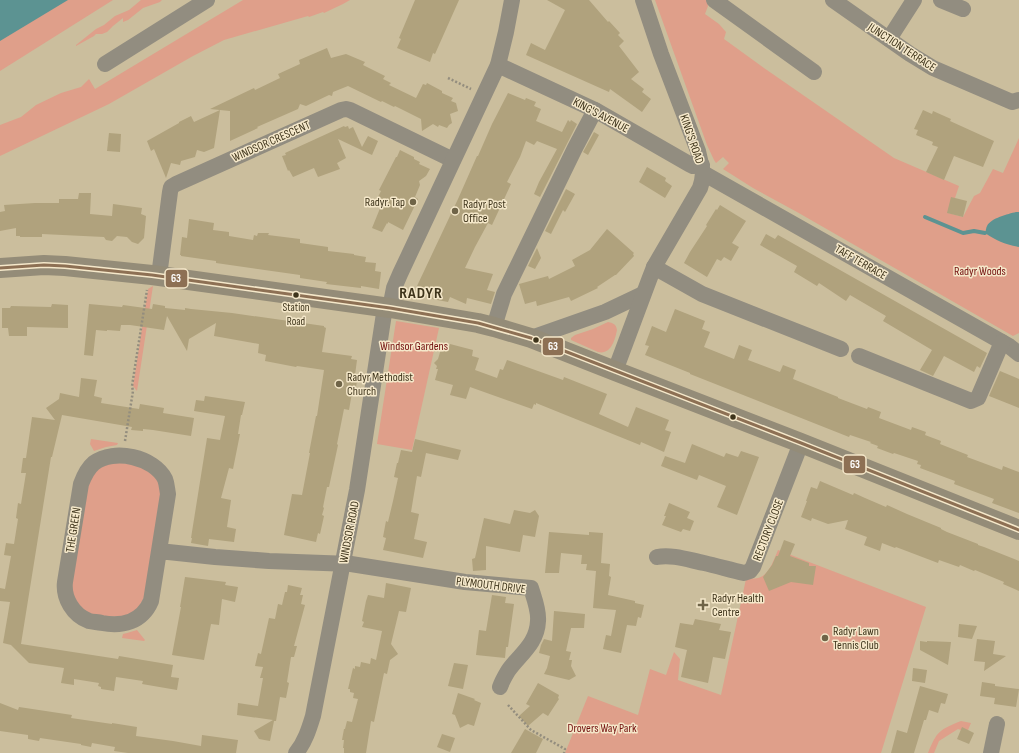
<svg xmlns="http://www.w3.org/2000/svg" width="1019" height="753" font-family="'Sofia Sans Condensed',sans-serif">
<style>
.green{fill:#df9f8a}
.water{fill:#5c9392}
.lines{fill:none;stroke-linecap:round;stroke-linejoin:round}
.stream{stroke:#5c9392;stroke-width:4}
.building{fill:#b0a27d}
.path{stroke:#938d7e;stroke-width:2.5;stroke-dasharray:2 2;stroke-linecap:butt}
.minor{stroke:#928d80;stroke-width:16}
.major{stroke:#948c78;stroke-width:20}
.bus-1-casing{stroke:#f5e8ca;stroke-width:6}
.bus-1{stroke:#8d7054;stroke-width:3}
.poi-dot{fill:#6f6448;stroke:#f5e8ca;stroke-width:1.5}
.bus-dot{fill:#3e341b;stroke:#f5e8ca;stroke-width:1.5}
.labels{text-anchor:middle;stroke-width:3;stroke-linejoin:round;paint-order:stroke}
.bus-label{font-size:11px;fill:#3e341b;stroke:#f5e8ca}
.street-label{font-size:12px;fill:#3e341b;stroke:#f5e8ca}
.poi-label{font-size:12px;fill:#3e341b;stroke:#f5e8ca;text-anchor:start}
.park-label{font-size:12px;fill:#720f0e;stroke:#f5e8ca}
.district-label{font-size:16px;font-weight:bold;letter-spacing:1px;fill:#3e341b;stroke:#f5e8ca}
.line-badge{stroke:#f5e8ca;stroke-width:1.5}
.badge-label{font-size:11px;text-anchor:middle;font-weight:bold;fill:#fff}
</style>
<rect width="100%" height="100%" fill="#cbbe9d"/>
<g class="green">
<polygon points="53,0 113,0 0,71 0,31"/>
<polygon points="141,0 162,0 160,2 143,8 128,20 123,22 123,18 113,26 107,32 102,34 96,34 94,36 76,46 76,45 96,29 104,25 115,16 129,10"/>
<polygon points="243,0 350,0 343,4 324,13 323,12 309,17 308,16 224,40 193,56 109,104 0,156 0,125 21,117 36,105 61,93 81,87 89,79 95,89"/>
<polygon points="655,0 707,0 708,6 705,14 719,24 726,32 724,39 764,68 894,158 959,186 955,198 948,213 963,217 974,196 980,193 993,169 1003,173 1019,138 1019,333 1013,336 797,212 753,188 723,169 729,163 723,157 716,163 714,160 707,145"/>
<polygon points="153,286 137,391 133,386 148,289"/>
<polygon points="396,321 439,328 412,450 377,444"/>
<path d="M608,322C613,323 616,324 617,330C615,340 611,355 598,352L571,340V338L575,335L593,329Z"/>
<polygon points="91,439 118,443 117,445 106,447 94,451 90,444"/>
<polygon points="113,462 139,465 157,478 161,489 147,593 137,610 124,617 94,616 79,607 71,590 86,485 97,469"/>
<path d="M778,550L926,607L881,753H565L588,696L638,715L650,669L666,675L674,652L680,659L678,680L721,695L746,579C750,578 754,579 758,578C769,576 774,559 778,550Z"/>
<polygon points="137,630 145,640 144,641 122,638 123,634 127,633"/>
<path d="M961,721L971,723L968,730H961L958,729L939,741L934,753H928C937,731 939,730 961,721Z"/>
</g>
<g class="water">
<polygon points="0,0 68,0 0,41"/>
<path d="M1016,212H1019V247C1004,244 997,241 985,233C986,230 986,228 987,226C991,218 1008,214 1016,212Z"/>
</g>
<g class="lines">
<polyline class="stream" points="925,217 963,233 974,231 985,233"/>
</g>
<g class="building">
<polygon points="415,0 459,0 435,54 433,53 430,62 397,48 401,39 399,38"/>
<polygon points="547,0 589,0 608,22 609,21 620,33 618,35 624,41 619,46 639,72 631,79 644,89 642,92 651,99 642,112 610,89 609,92 526,55 531,43 545,50 565,10"/>
<polygon points="327,48 331,58 346,54 365,62 363,65 385,76 383,79 391,83 389,85 416,98 423,84 426,85 427,83 442,91 442,93 453,98 451,101 456,103 458,111 450,114 452,123 449,125 447,128 439,125 438,127 433,124 422,131 421,119 395,106 394,107 382,101 381,102 348,86 333,92 332,96 329,95 306,106 300,104 298,109 257,127 258,128 230,141 230,111 220,110 214,148 204,152 197,150 195,157 181,161 180,165 171,163 166,178 154,149 151,151 147,141 179,123 179,122 191,116 194,122 220,110 210,109 254,88 255,90 280,78 278,74 300,64 299,60"/>
<polygon points="508,93 525,100 526,98 536,102 534,106 541,109 536,121 562,132 568,120 570,122 571,120 577,124 540,197 534,194 539,182 557,149 537,141 534,145 526,141 520,157 507,182 511,184 492,225 488,223 475,247 465,268 493,274 487,290 495,292 491,304 467,298 466,304 450,297 448,302 432,299 434,294 417,286 458,199 477,156 478,156 492,124"/>
<polygon points="923,110 932,114 933,111 951,119 950,121 994,141 983,167 954,156 944,180 926,172 938,147 932,145 933,142 916,135 918,130 914,129"/>
<polygon points="344,126 345,127 348,126 349,129 353,127 362,147 368,136 378,141 372,155 338,139 346,158 337,163 340,169 318,177 314,168 293,177 289,170 288,171 282,156 286,155 285,153"/>
<polygon points="594,132 599,135 588,155 583,152"/>
<polygon points="109,133 121,134 120,152 107,151"/>
<polygon points="400,150 414,157 414,159 420,162 419,164 430,169 426,176 419,181 420,185 415,197 418,199 403,230 388,222 388,224 387,223 382,232 372,228 383,201 377,199 381,191 379,190 396,157 397,157"/>
<polygon points="647,167 666,178 665,181 672,186 665,198 639,182"/>
<polygon points="566,189 575,194 565,212 563,210 551,234 545,231"/>
<polygon points="79,193 91,193 90,214 112,216 113,204 142,208 141,214 146,216 144,238 138,244 132,242 127,237 117,236 112,241 106,240 104,237 42,234 42,237 20,237 20,236 16,236 16,228 0,231 0,212 5,211 4,205 35,203 59,203 59,199 78,199"/>
<polygon points="951,197 967,201 963,217 947,213"/>
<polygon points="720,205 746,221 732,243 739,247 731,261 724,257 721,261 717,259 707,277 684,263 690,252 707,226 706,225 716,209 717,210"/>
<polygon points="189,219 214,223 213,230 229,232 229,236 253,240 254,235 257,236 258,233 269,233 268,235 300,239 300,243 328,247 328,251 354,254 354,255 366,257 365,262 376,263 375,271 381,272 379,289 361,286 361,288 326,284 327,282 300,278 300,275 216,263 216,261 181,256 181,255 180,255 182,237 187,238"/>
<polygon points="607,229 634,253 633,254 634,256 616,275 615,275 597,287 598,288 571,301 569,297 537,306 536,301 525,304 519,284 548,276 549,279 575,266 572,260 590,250"/>
<polygon points="766,234 775,239 778,235 987,353 980,368 977,366 974,372 944,356 933,376 920,370 932,350 883,321 886,316 850,295 846,301 819,283 817,286 794,272 797,266 760,245"/>
<polygon points="537,248 541,258 535,269 528,266"/>
<polygon points="52,304 68,305 68,328 27,327 27,336 9,336 8,328 2,328 2,308 10,308 11,306 51,307"/>
<polygon points="89,304 122,307 123,305 152,309 153,304 165,306 165,308 185,310 185,308 191,309 232,313 324,326 324,327 326,328 322,352 352,356 351,359 357,360 355,375 358,376 356,387 353,387 349,410 344,409 337,444 338,445 329,487 327,487 323,507 324,508 322,515 324,516 320,534 318,533 316,542 284,535 292,494 302,495 310,453 309,453 316,416 317,416 324,370 297,366 296,367 265,361 266,355 258,353 259,344 214,336 216,323 189,339 187,351 167,316 164,330 130,325 121,325 120,331 107,330 107,331 96,330 93,356 84,355"/>
<polygon points="675,309 705,321 702,329 710,332 704,347 734,359 739,345 752,350 748,360 780,372 783,365 796,370 793,379 838,397 838,398 867,409 868,407 881,412 879,418 911,430 912,427 926,432 925,435 941,441 940,444 968,455 967,457 1002,470 1003,466 1019,472 1019,513 992,503 994,499 954,484 955,481 920,468 921,465 917,464 918,461 894,453 893,454 877,448 878,446 870,443 871,442 850,435 849,437 690,374 690,373 645,355 649,346 645,345 652,326 666,332"/>
<polygon points="450,344 473,350 472,356 479,358 475,370 497,378 500,369 503,370 507,360 563,380 564,377 607,394 599,414 628,427 636,407 669,420 665,430 671,432 664,452 641,442 640,445 536,403 536,405 534,404 532,409 470,387 466,399 450,395 453,385 435,380 438,369 436,369 437,366 434,363 438,359 441,349 448,351"/>
<polygon points="1000,371 1019,379 1019,408 989,396"/>
<polygon points="81,378 97,380 94,396 102,398 101,403 139,409 140,404 164,408 163,413 194,418 191,436 153,430 143,429 143,431 131,430 132,427 62,415 52,457 51,457 21,644 118,659 119,656 173,665 171,677 179,678 177,690 142,684 143,681 116,677 114,691 101,689 101,687 98,686 99,683 74,679 74,685 61,683 64,668 29,663 11,645 3,643 10,602 0,601 0,588 5,589 11,556 4,555 6,543 14,544 18,519 16,518 18,503 21,504 26,473 21,473 23,458 26,458 32,417 55,420 46,408 59,399 60,393 79,397"/>
<polygon points="205,396 245,402 242,415 241,415 238,434 240,434 233,469 229,468 221,498 231,500 227,527 236,529 234,542 209,539 208,546 191,543 192,538 191,538 207,438 220,440 225,416 194,411 196,400 204,401"/>
<polygon points="415,439 461,450 458,460 426,453 421,477 417,476 411,512 419,514 414,539 427,542 423,558 383,550 386,538 383,537 386,521 388,522 393,501 398,478 394,477 397,463 398,463 401,450 412,452"/>
<polygon points="692,444 724,457 726,453 738,457 741,451 759,457 737,515 717,507 726,486 699,475 697,480 661,466 665,456 685,463"/>
<polygon points="820,481 853,495 854,493 865,498 886,507 887,505 907,514 941,528 941,529 947,532 978,544 978,545 984,547 1019,561 1019,591 1003,584 1004,582 975,570 974,571 960,565 959,567 939,560 938,563 896,547 895,548 882,543 880,551 864,545 867,537 845,529 848,520 828,524 812,518 811,521 801,517 807,501 806,501 811,487 817,489"/>
<polygon points="669,503 690,512 687,518 694,521 690,531 683,529 681,532 662,525 666,516 664,516"/>
<polygon points="514,510 530,513 535,510 539,516 535,537 523,535 520,552 486,546 486,570 473,571 472,559 475,558 484,518 510,524"/>
<polygon points="549,532 589,535 589,532 603,533 601,563 610,564 609,576 611,577 608,595 635,601 635,603 644,605 641,618 638,617 636,626 627,625 621,653 603,649 606,635 611,636 616,610 593,608 596,571 586,570 587,564 581,564 582,555 561,553 559,573 545,573"/>
<polygon points="784,540 795,544 790,556 809,563 809,566 816,566 813,585 791,582 769,591 763,577 772,565 776,556 778,556"/>
<polygon points="185,577 226,582 225,585 238,587 235,602 222,599 219,625 211,624 204,660 172,655 181,607 180,607"/>
<polygon points="386,583 411,588 406,612 399,611 391,644 398,654 390,660 387,674 384,673 374,722 371,721 366,753 344,753 344,748 343,748 344,740 342,740 344,729 345,729 347,721 352,722 358,699 353,698 354,693 350,692 350,689 348,689 353,668 355,669 355,666 360,667 361,662 370,664 371,658 376,660 382,631 362,627 364,622 362,621 366,601 368,595 384,598"/>
<polygon points="288,585 302,588 300,595 303,595 301,604 305,605 294,646 297,646 294,657 291,657 287,682 289,683 286,698 280,697 276,721 274,721 270,741 259,739 254,731 273,720 237,715 238,703 258,706 263,678 260,678 263,667 255,666 258,653 261,654 269,618 275,619 278,604 282,605 285,592 287,592"/>
<polygon points="492,595 506,597 505,603 514,604 508,647 506,647 505,658 476,655 479,630 486,631"/>
<polygon points="554,611 585,614 584,628 571,628 566,651 571,652 569,660 572,660 571,666 576,676 569,680 544,674 547,668 550,656 539,653 541,645 544,639 552,641"/>
<polygon points="695,619 721,624 719,630 731,632 725,659 713,657 708,683 681,677 687,650 675,647 680,623 693,625"/>
<polygon points="959,624 977,626 972,639 958,637"/>
<polygon points="977,639 995,641 993,654 1006,656 984,671 985,662 974,661"/>
<polygon points="920,641 927,642 927,641 951,642 948,665 920,650"/>
<polygon points="454,663 468,665 463,689 448,686"/>
<polygon points="913,668 927,670 925,683 912,681"/>
<polygon points="982,682 995,684 995,686 1019,689 1016,707 994,704 995,698 980,696"/>
<polygon points="538,683 559,695 558,698 559,699 548,716 543,713 528,726 519,716 530,706 526,704"/>
<polygon points="920,686 948,694 945,704 941,703 938,713 929,710 926,720 924,720 914,753 891,753 897,730 907,733"/>
<polygon points="458,693 475,699 474,700 481,703 474,726 468,724 460,728 455,715 452,714"/>
<polygon points="0,703 18,710 19,707 72,715 71,718 112,724 112,723 137,727 136,736 173,741 201,746 202,735 238,740 236,753 128,753 114,751 115,747 92,743 91,747 81,745 81,744 40,738 39,741 28,739 28,735 0,731"/>
<polygon points="962,727 974,733 969,744 957,739"/>
<polygon points="525,729 543,739 536,753 511,753"/>
<polygon points="442,734 455,738 450,752 437,747"/>
</g>
<g class="lines">
<g class="path">
<polyline points="448,78 471,89"/>
<polyline points="125,441 133,391 132,386 147,290"/>
<polyline points="508,705 531,730 565,749 564,753"/>
</g>
<g class="minor">
<polyline points="714,0 814,72"/>
<polyline points="833,0 910,54 933,68 1012,102 1019,100"/>
<polyline points="941,0 963,9"/>
<polyline points="889,39 914,0"/>
<polyline points="105,64 207,0"/>
<polyline points="498,65 595,110 689,164 693,166 702,165"/>
<polyline points="703,173 1009,346 1019,354"/>
<polyline points="654,267 702,294 841,349"/>
<polyline points="159,276 170,192 171,187 176,184 341,110 346,109 350,110 453,160"/>
<polyline points="390,308 394,288 400,274 498,65 506,32 512,0"/>
<polyline points="494,327 504,294 575,148 595,110"/>
<polyline points="531,338 605,312 643,294"/>
<polyline points="859,356 971,401 978,398 1002,342"/>
<polyline points="615,371 649,280 654,267 700,188 702,181 703,173 698,151 661,54 643,0"/>
<path d="M159,551L151,601C142,622 122,627 102,623C98,622 93,622 89,621C73,615 63,598 65,582L81,484C84,476 88,468 94,463C114,448 154,457 165,479C167,484 167,489 168,494L159,551L215,557L269,561L351,564L465,582L531,588C534,598 539,610 538,621C537,644 520,654 508,671C505,676 502,681 500,687"/>
<path d="M657,557C672,554 689,560 704,563C717,566 731,570 744,573L750,571L753,567L801,443"/>
<path d="M296,753C305,742 309,729 313,716L357,490L385,307"/>
<polyline points="991,753 997,724"/>
</g>
<polyline class="major" points="0,268 44,265 65,266 152,275 390,308 478,323 494,327 531,338 615,371 801,443 1019,530"/>
<g class="bus-1-casing">
<polyline id="bus-1" points="0,268 44,265 65,266 152,275 390,308 478,323 531,338 801,443 1019,530"/>
</g>
<use href="#bus-1" class="bus-1"/>
</g>
<g class="poi-dot">
<circle cx="413" cy="202" r="4"/>
<circle cx="455" cy="211" r="4"/>
<circle cx="339" cy="384" r="4"/>
<path d="M701 599h4v4h4v4h-4v4h-4v-4h-4v-4h4z"/>
<circle cx="825" cy="638" r="4"/>
</g>
<g class="bus-dot">
<circle cx="296" cy="295" r="3.5"/>
<circle cx="536" cy="340" r="3.5"/>
<circle cx="733" cy="417" r="3.5"/>
</g>
<g class="labels">
<g class="bus-label">
<text x="296" y="311">Station<tspan x="296" dy="14">Road</tspan></text>
</g>
<g class="street-label">
<text transform="translate(902 47) rotate(33)" y="4">JUNCTION TERRACE</text>
<text transform="translate(601 115) rotate(28)" y="4">KING'S AVENUE</text>
<text transform="translate(692 139) rotate(71)" y="4">KING'S ROAD</text>
<text transform="translate(271 141) rotate(-24)" y="4">WINDSOR CRESCENT</text>
<text transform="translate(861 262) rotate(30)" y="4">TAFF TERRACE</text>
<text transform="translate(73 530) rotate(-81)" y="4">THE GREEN</text>
<text transform="translate(768 530) rotate(-69)" y="4">RECTORY CLOSE</text>
<text transform="translate(349 532) rotate(-79)" y="4">WINDSOR ROAD</text>
<text transform="translate(491 585) rotate(7)" y="4">PLYMOUTH DRIVE</text>
</g>
<g class="poi-label">
<text x="405" y="206" text-anchor="end">Radyr. Tap</text>
<text x="463" y="208">Radyr Post<tspan x="463" dy="14">Office</tspan></text>
<text x="347" y="381">Radyr Methodist<tspan x="347" dy="14">Church</tspan></text>
<text x="712" y="602">Radyr Health<tspan x="712" dy="14">Centre</tspan></text>
<text x="833" y="635">Radyr Lawn<tspan x="833" dy="14">Tennis Club</tspan></text>
</g>
<g class="park-label">
<text x="980" y="275">Radyr Woods</text>
<text x="414" y="350">Windsor Gardens</text>
<text x="602" y="732">Drovers Way Park</text>
</g>
<g class="district-label">
<text x="421" y="298">RADYR</text>
</g>
</g>
<g class="line-badge">
<rect x="165" y="269" width="23" height="19" rx="4" fill="#8d7054"/>
<rect x="542" y="337" width="22" height="19" rx="4" fill="#8d7054"/>
<rect x="843" y="455" width="23" height="19" rx="4" fill="#8d7054"/>
</g>
<g class="badge-label">
<text x="176" y="282">63</text>
<text x="553" y="350">63</text>
<text x="855" y="468">63</text>
</g>
</svg>
